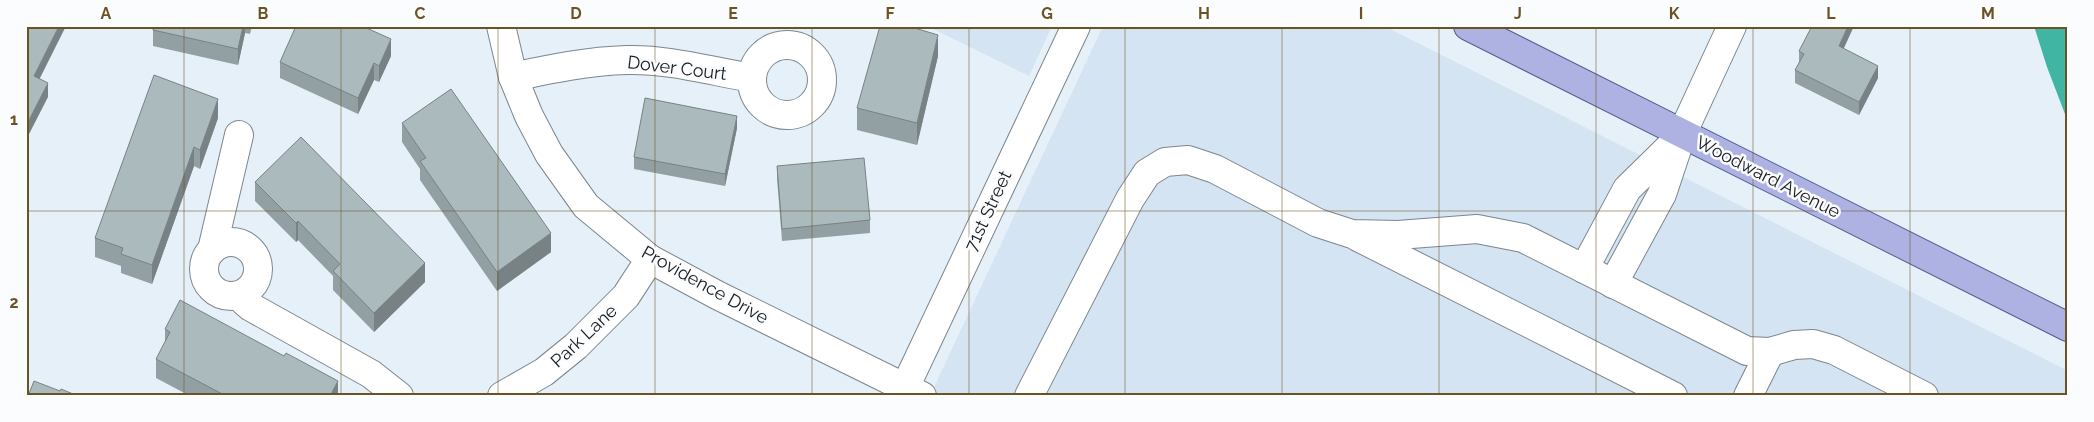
<svg xmlns="http://www.w3.org/2000/svg" width="2094" height="422" font-family="Raleway,sans-serif">
<style>
.built{fill:#d4e4f3}
.water{fill:#41b5a3}
.lines{fill:none;stroke-linecap:round;stroke-linejoin:round}
.minor-casing{stroke:#7c868e;stroke-width:30}
.major-casing{stroke:#555c91;stroke-width:30}
.minor{stroke:#fff;stroke-width:28}
.major{stroke:#adb2e2;stroke-width:28}
.wall{fill:#93a0a3}
.shaded-wall{fill:#788284}
.building{fill:#abbabd;stroke:#788284}
.grid{fill:none;stroke:#6b5324;stroke-width:1;stroke-opacity:0.55}
.labels{text-anchor:middle;stroke-width:5;stroke-linejoin:round;paint-order:stroke}
.street-label{font-size:18px;fill:#161a1d;stroke:#fafcfe}
.neatline{fill:none;stroke:#6b5324;stroke-width:2}
.grid-label{font-size:16px;text-anchor:middle;font-weight:bold;fill:#6b5324}
</style>
<rect width="100%" height="100%" fill="#e5f0f9"/>
<g class="built">
<polygon points="927,26 1052,26 1029,76"/>
<polygon points="1103,26 1384,26 2068,371 2068,396 930,396"/>
</g>
<polygon class="water" points="2034,26 2068,26 2068,122 2047,67"/>
<g class="lines">
<g class="minor-casing">
<g id="minor">
<polyline points="501,26 513,77 529,116 549,154 586,206 650,259 717,295 922,396"/>
<circle cx="787" cy="80" r="35"/>
<path d="M513,77C550,69 588,61 627,60C668,59 711,71 752,78"/>
<polyline points="1358,237 1673,396"/>
<circle cx="231" cy="269" r="27"/>
<polyline points="212,250 239,135"/>
<polyline points="1584,269 1627,189 1678,139"/>
<polyline points="1613,284 1662,194 1682,134 1732,26"/>
<polyline points="241,295 244,301 251,307 371,374 399,396"/>
<polyline points="502,396 544,372 576,346 626,296 650,259"/>
<polyline points="901,396 1076,26"/>
<polyline points="1029,396 1130,199 1147,173 1165,162 1188,160 1215,169 1318,223 1352,234 1398,235 1477,229 1523,238 1747,351 1770,352 1794,345 1813,344 1834,350 1924,396"/>
<polyline points="1748,396 1770,352"/>
</g>
</g>
<g class="major-casing">
<polyline id="major" points="1468,26 2068,327"/>
</g>
<use href="#minor" class="minor"/>
<use href="#major" class="major"/>
</g>
<g class="wall">
<polygon points="153,26 252,26 250,34 245,33 238,65 153,46"/>
<polygon points="1843,49 1878,78 1859,115 1795,83 1795,70 1799,63 1799,51"/>
<polygon points="391,56 379,82 374,80 358,114 280,78 280,62"/>
<polygon points="938,56 917,145 857,130 857,108"/>
<polygon points="218,118 200,169 194,166 152,284 121,273 121,266 95,257 95,238"/>
<polygon points="402,123 551,252 497,291 420,180 420,169 402,142"/>
<polygon points="737,128 725,186 634,169 634,157"/>
<polygon points="777,166 870,220 870,233 782,241 777,178"/>
<polygon points="255,182 425,282 374,332 333,290 333,276 298,240 296,242 255,201"/>
<polygon points="165,329 338,396 190,396 156,378 156,359 165,343"/>
</g>
<g class="shaded-wall">
<polygon points="59,26 66,26 34,90 34,76"/>
<polygon points="243,26 245,26 245,33 238,65 238,49"/>
<polygon points="1848,26 1854,26 1839,59 1839,46"/>
<polygon points="938,35 938,56 917,145 917,123"/>
<polygon points="391,39 391,56 379,82 379,66"/>
<polygon points="374,63 374,80 358,114 358,98"/>
<polygon points="1878,66 1878,78 1859,115 1859,102"/>
<polygon points="48,83 48,97 26,140 26,126"/>
<polygon points="218,99 218,118 200,169 200,150"/>
<polygon points="737,116 737,128 725,186 725,174"/>
<polygon points="194,147 194,166 152,284 152,265"/>
<polygon points="298,221 298,240 296,242 296,223"/>
<polygon points="551,233 551,252 497,291 497,272"/>
<polygon points="425,263 425,282 374,332 374,313"/>
<polygon points="338,381 338,396 330,396"/>
</g>
<g class="building">
<polygon points="26,26 59,26 34,76 48,83 26,126"/>
<polygon points="153,26 243,26 238,49 153,30"/>
<polygon points="296,26 362,26 391,39 379,66 374,63 358,98 280,62"/>
<polygon points="880,26 908,26 938,35 917,123 857,108"/>
<polygon points="1812,26 1848,26 1839,46 1878,66 1859,102 1795,70 1804,54 1799,51"/>
<polygon points="154,75 218,99 200,150 194,147 152,265 121,254 123,248 95,238"/>
<polygon points="451,89 551,233 497,272 420,161 426,158 402,123"/>
<polygon points="645,98 737,116 725,174 634,157"/>
<polygon points="301,137 425,263 374,313 333,271 340,264 298,221 296,223 255,182"/>
<polygon points="864,158 870,220 782,229 777,166"/>
<polygon points="180,300 284,356 286,353 338,381 330,396 226,396 156,359 170,332 165,329"/>
<polygon points="34,381 60,391 61,389 78,396 28,396"/>
</g>
<path class="grid" d="M184,26V396M341,26V396M498,26V396M655,26V396M812,26V396M969,26V396M1125,26V396M1282,26V396M1439,26V396M1596,26V396M1753,26V396M1910,26V396M26,211H2068"/>
<g class="labels">
<g class="street-label">
<text transform="translate(677 68) rotate(7)" y="6">Dover Court</text>
<text transform="translate(1768 177) rotate(27)" y="6">Woodward Avenue</text>
<text transform="translate(988 211) rotate(-65)" y="6">71st Street</text>
<text transform="translate(705 285) rotate(29)" y="6">Providence Drive</text>
<text transform="translate(584 336) rotate(-43)" y="6">Park Lane</text>
</g>
</g>
<rect width="2094" height="422" fill="none" stroke="#fafcfe" stroke-width="55"/>
<rect x="28" y="28" width="2038" height="366" class="neatline"/>
<g class="grid-label">
<text x="106" y="19">A</text>
<text x="263" y="19">B</text>
<text x="420" y="19">C</text>
<text x="576" y="19">D</text>
<text x="733" y="19">E</text>
<text x="890" y="19">F</text>
<text x="1047" y="19">G</text>
<text x="1204" y="19">H</text>
<text x="1361" y="19">I</text>
<text x="1518" y="19">J</text>
<text x="1674" y="19">K</text>
<text x="1831" y="19">L</text>
<text x="1988" y="19">M</text>
<text x="14" y="125">1</text>
<text x="14" y="308">2</text>
</g>
</svg>
